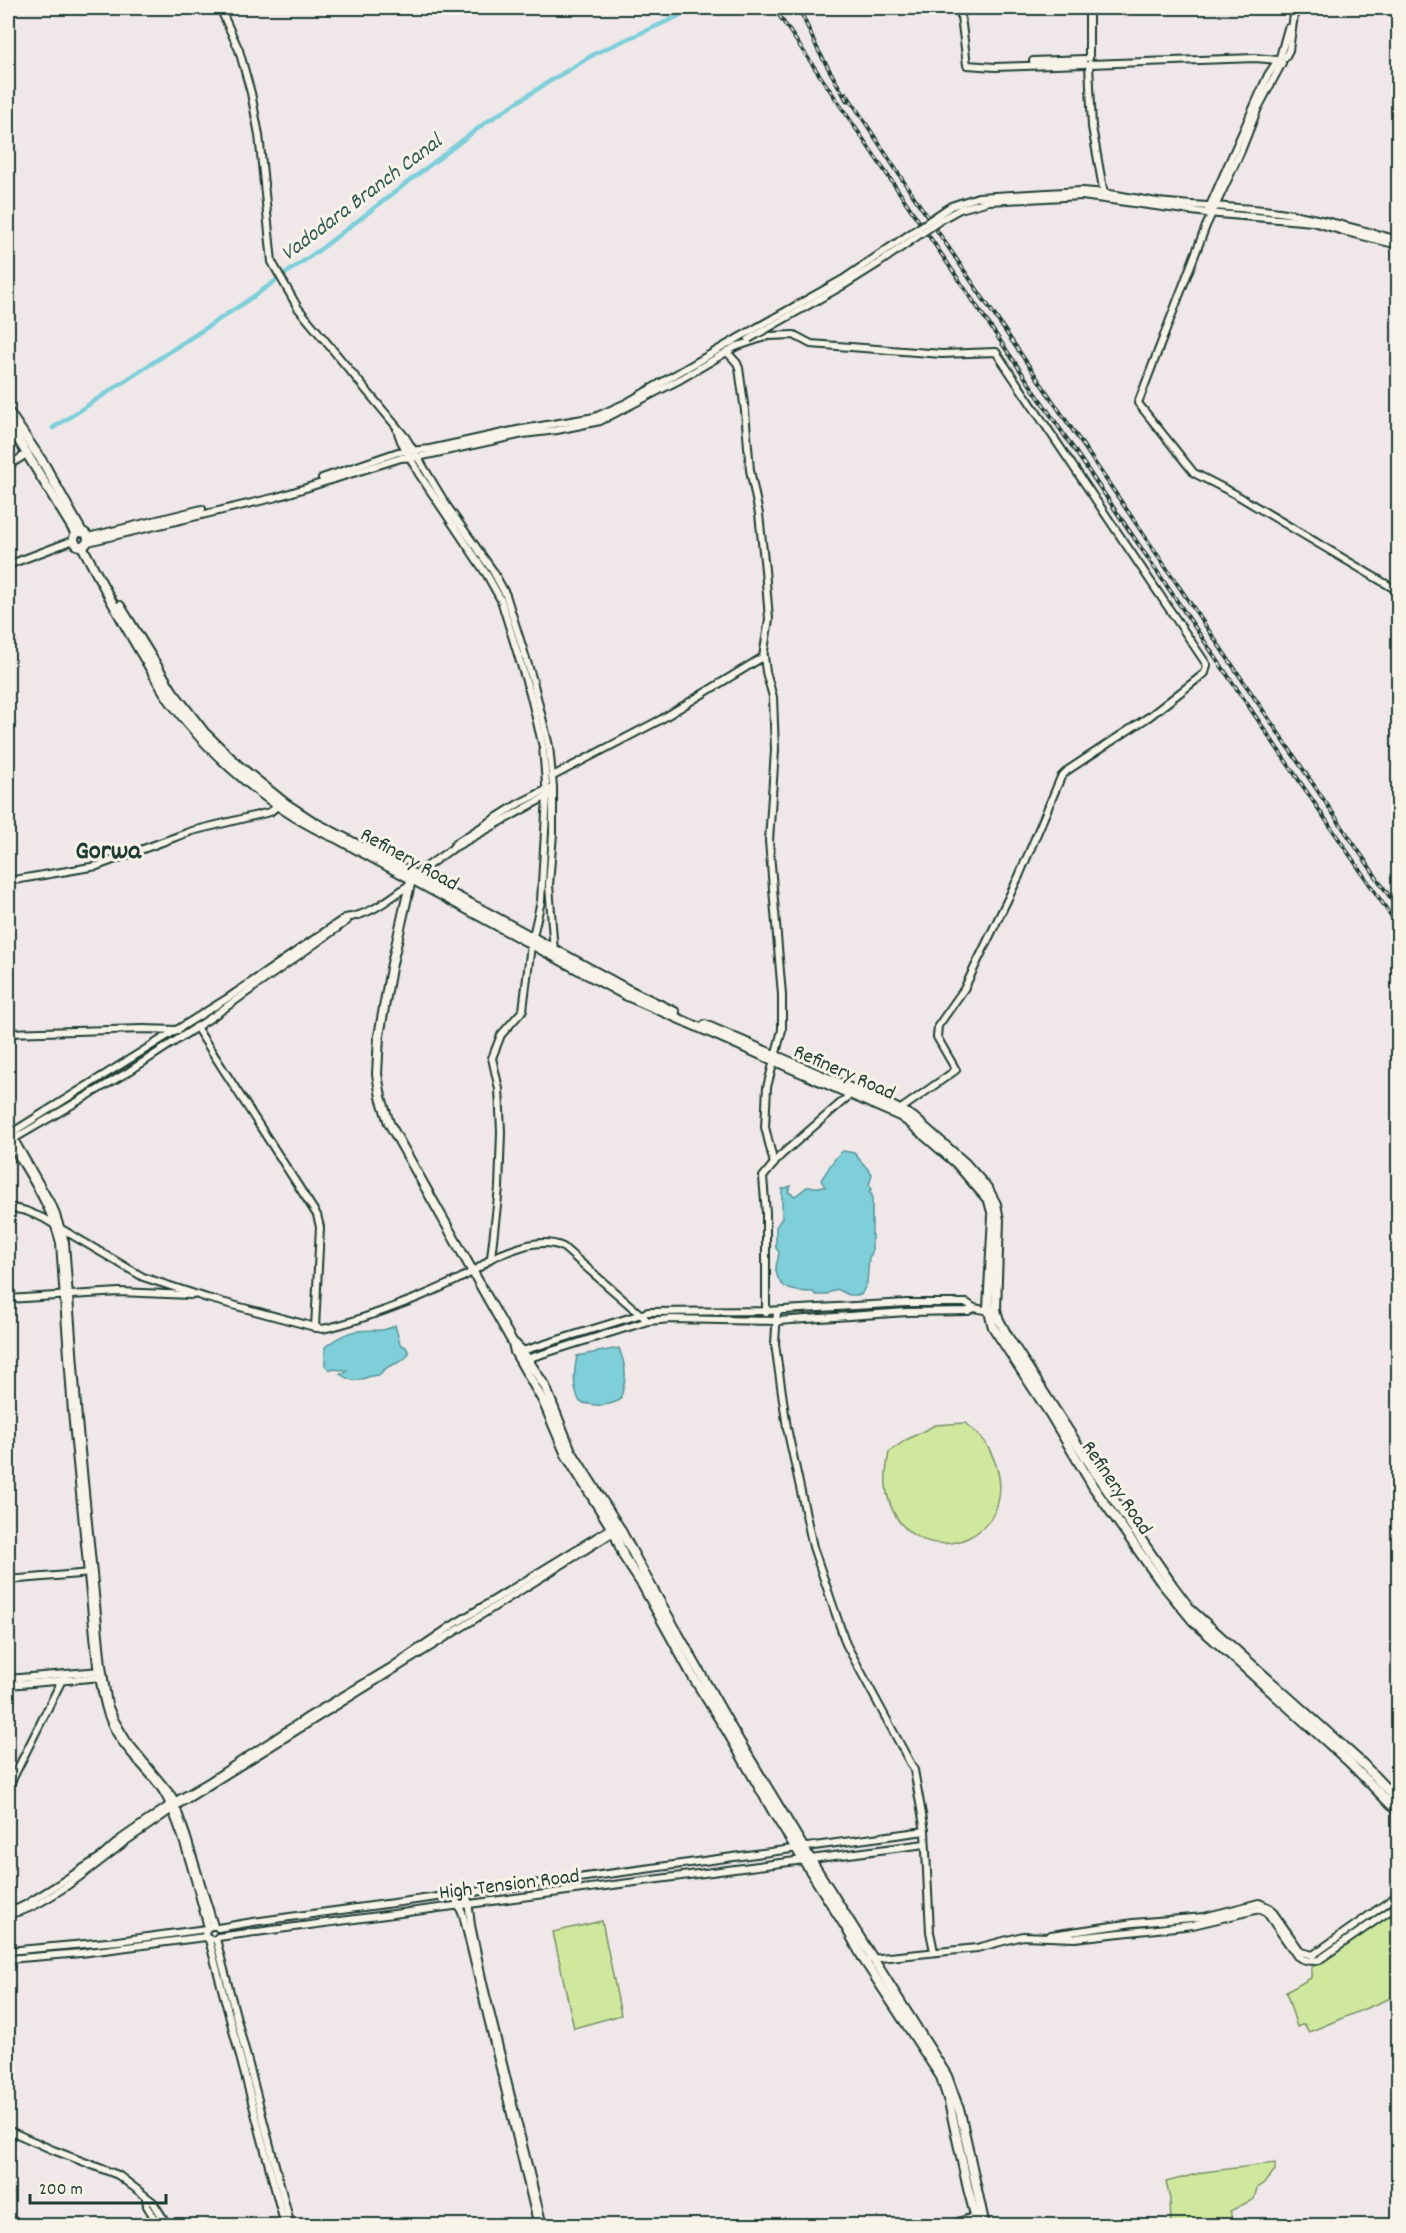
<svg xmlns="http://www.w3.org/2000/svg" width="1406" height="2233" font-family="Dekko,sans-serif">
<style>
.green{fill:#d0e89e;stroke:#789269;stroke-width:1.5}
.water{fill:#7ecfd9;stroke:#589597;stroke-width:1.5}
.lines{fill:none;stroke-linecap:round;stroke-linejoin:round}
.canal{stroke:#7ecfd9;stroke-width:4.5}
.minor-casing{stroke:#1f3d34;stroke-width:10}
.major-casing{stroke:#1f3d34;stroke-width:12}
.minor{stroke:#f7f3e8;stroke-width:6}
.major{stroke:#f7f3e8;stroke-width:8}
.rail-casing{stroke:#1f3d34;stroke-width:4}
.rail{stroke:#f7f3e8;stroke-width:1.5;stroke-dasharray:4.5;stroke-linecap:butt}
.minor-bridge-casing{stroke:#1f3d34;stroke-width:10;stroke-linecap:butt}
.minor-bridge{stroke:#f7f3e8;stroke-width:6}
.labels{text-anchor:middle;stroke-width:6;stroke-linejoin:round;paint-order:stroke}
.street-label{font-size:21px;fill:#1f3d34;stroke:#f7f3e8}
.water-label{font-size:22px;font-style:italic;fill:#325a55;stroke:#f7f3e8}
.district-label{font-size:27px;font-weight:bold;fill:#1f3d34;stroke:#f7f3e8}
</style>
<rect width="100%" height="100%" fill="#efe7e8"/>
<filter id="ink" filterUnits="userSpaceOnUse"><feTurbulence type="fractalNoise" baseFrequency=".0167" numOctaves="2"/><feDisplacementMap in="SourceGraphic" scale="12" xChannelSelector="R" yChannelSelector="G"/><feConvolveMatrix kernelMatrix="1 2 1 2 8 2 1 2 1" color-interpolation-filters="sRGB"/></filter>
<g filter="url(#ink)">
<g class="green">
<path d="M965,1423C972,1429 980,1435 985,1442C1044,1538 908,1587 887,1493C884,1480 887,1465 889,1452L906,1440L935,1425Z"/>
<polygon points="1398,1910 1398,1995 1309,2032 1304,2024 1297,2027 1286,1992 1311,1978 1311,1968"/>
<polygon points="602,1921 621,2015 574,2028 553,1932"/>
<polygon points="1275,2163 1275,2170 1265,2182 1257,2188 1254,2199 1230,2211 1236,2225 1171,2225 1170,2199 1166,2182 1204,2172"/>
</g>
<g class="water">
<path d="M843,1151L854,1153L872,1174L869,1185L872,1189L869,1192L872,1195V1254L869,1257L867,1283L861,1295H849L837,1289L825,1295H816L813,1292C796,1292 779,1291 776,1271C775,1265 779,1258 779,1252L776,1248V1227L782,1218V1189L791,1186L788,1192L795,1196L807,1187H825L821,1180C829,1169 832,1159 843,1151Z"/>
<path d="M395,1325L400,1344L406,1347L409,1353C403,1366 387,1362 380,1375C361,1375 360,1388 340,1374L347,1372V1370L329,1369L325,1365V1347C334,1340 347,1332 358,1331C371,1329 385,1333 395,1325Z"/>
<path d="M619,1348C627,1369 627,1378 620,1400C606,1407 595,1406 580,1402C572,1387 574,1373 577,1356Z"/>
</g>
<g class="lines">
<polyline class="canal" points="53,428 244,303 322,248 485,123 547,83 596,53 697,8"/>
<g class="minor-casing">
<g id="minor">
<polyline points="220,8 239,50 251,93 259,135 272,262 298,308 406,438 447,506 493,571 506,595 533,681 549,746 553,787 553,833 549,885 554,952"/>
<polyline points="960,8 967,65 995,67 1084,64"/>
<polyline points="1089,8 1089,58"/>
<polyline points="1280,57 1288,28"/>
<polyline points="1285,58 1289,50 1295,8"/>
<polyline points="1033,61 1084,59"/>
<polyline points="1282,63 1258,108 1241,151 1206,226 1138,403 1194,473 1235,494 1398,591"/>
<polyline points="1090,64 1255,58 1278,60"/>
<polyline points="1089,65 1092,127 1104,194"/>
<path d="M1081,191C1107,192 1132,198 1158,202C1201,207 1244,206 1286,213C1324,219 1361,230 1398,240"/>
<polyline points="1082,196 1207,213 1313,222 1343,231 1398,245"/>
<polyline points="1208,210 1268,75 1278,60"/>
<polyline points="735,347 768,336 794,335 811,344 942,354 996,352 1207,665 1205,673 1150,716 1068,770 1061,777 1019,876 964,989 938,1026 937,1037 956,1070 898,1111"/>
<polyline points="8,466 28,453"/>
<polyline points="322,478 398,452 430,449 517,430 595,417 626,403 740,337"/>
<polyline points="88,537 202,509"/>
<polyline points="88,542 277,497 401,458 418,457 523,434 557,430 600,421 681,379 737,346"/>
<polyline points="8,565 74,540"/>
<polyline points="764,656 766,672 773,697 775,750 769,841 782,995 782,1030 767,1087 765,1127 774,1164"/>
<polyline points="553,776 660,720 763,657 769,619 765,570 759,514 750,470 745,411 739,368 737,363 727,352"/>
<polyline points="451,850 456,843 518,804 548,789"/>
<polyline points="416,874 450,850 549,795"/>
<polyline points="8,881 97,866 192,831 270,812 280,804"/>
<polyline points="196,1027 317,1215 320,1227 315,1328"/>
<polyline points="8,1033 143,1029 178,1030"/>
<polyline points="8,1129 54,1209 65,1242 78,1420 102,1666 108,1705 114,1719 127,1741 172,1796 186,1835 214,1926"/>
<path d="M8,1135L231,996L345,918C371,915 389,899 410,884"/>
<path d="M8,1139C27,1172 51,1205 60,1243L72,1412L97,1666C103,1697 105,1722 126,1747C139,1764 159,1781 168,1801C186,1841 196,1885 208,1927"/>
<polyline points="12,1140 128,1072 215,1015 347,921"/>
<path d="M8,1207L26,1211L43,1218L143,1277L207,1298L322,1329C357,1323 468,1282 491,1258L499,1188L501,1132L499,1089L492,1058L501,1035L523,1010L531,945L541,901L547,796L543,747L531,697L501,600L487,575L419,474L401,441L397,430"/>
<path d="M491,1258C513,1250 540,1236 563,1247L648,1321"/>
<polyline points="8,1299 119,1292 190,1295"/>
<polyline points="777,1311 775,1344 787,1428 813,1547 846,1644 914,1770 925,1831 930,1932 934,1951"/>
<polyline points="766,1313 766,1213 763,1177 780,1156 851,1094"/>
<polyline points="519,1352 648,1312 766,1311 907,1303 967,1303 974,1308 990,1311"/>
<polyline points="523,1360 648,1321 671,1319 777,1321 907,1312 968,1311 974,1308"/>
<polyline points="8,1580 91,1573"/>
<polyline points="8,1679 100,1671"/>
<polyline points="8,1685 103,1677"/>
<polyline points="8,1788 65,1674"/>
<polyline points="467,1893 471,1925 483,1983 543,2226"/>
<polyline points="454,1895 463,1915 538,2226"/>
<polyline points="8,1908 17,1909 25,1905 54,1887 102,1856 122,1838 174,1802 210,1781 309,1716 393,1666 453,1625 611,1528"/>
<path d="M8,1913C33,1917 104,1858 126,1841C143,1829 160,1818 176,1806L614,1532"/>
<polyline points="218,1928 253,1922 925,1831"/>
<polyline points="1051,1935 1133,1923 1204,1917 1259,1903 1270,1908 1301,1952 1313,1955 1398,1895"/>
<polyline points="205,1937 206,1929 211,1926"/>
<polyline points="218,1937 925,1844"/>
<polyline points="216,1939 291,2226"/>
<polyline points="209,1940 285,2226"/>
<polyline points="8,1951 118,1941 206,1929"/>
<polyline points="8,1959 81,1953 205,1937 211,1940"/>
<path d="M870,1959L977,1948L1023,1936L1075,1938L1193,1925L1260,1909L1267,1913L1297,1956C1304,1961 1310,1962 1319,1960L1398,1905"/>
<polyline points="8,2130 53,2150 118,2175 153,2202 168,2226"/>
<polyline points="146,2197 147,2206 159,2226"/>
<polyline points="946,2226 979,2215"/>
</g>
</g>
<g class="major-casing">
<g id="major">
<polyline points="8,411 44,464 82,532"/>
<polyline points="8,423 76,534"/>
<circle cx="81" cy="539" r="7"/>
<path d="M82,546C103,586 124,625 147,663C155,676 162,690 171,702C212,757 273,811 336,838L625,995L900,1116L910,1123L956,1163L989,1201L993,1216L988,1308L993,1327L1050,1414L1094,1488L1160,1581L1193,1621L1349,1762L1398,1812"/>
<polyline points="120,606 173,692 204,732 239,766 285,803 314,822 479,908 627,989 675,1012"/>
<polyline points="413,878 410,884 391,968 379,1036 377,1074 381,1097 389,1123 513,1343 515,1352 543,1401 566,1455 614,1532 624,1557 643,1586 693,1677 727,1731 775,1815 847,1929 864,1960 941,2077 949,2102 968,2189 978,2226"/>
<polyline points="705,1025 894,1107 913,1117 965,1163 988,1189 996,1204 999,1220 996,1309 998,1318 1008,1337 1101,1481 1173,1586 1191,1610 1363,1764 1398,1801"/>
<polyline points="515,1344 522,1351 545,1386 571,1451 619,1527 647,1579 732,1729 811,1860 947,2076 960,2112 985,2226"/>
</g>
</g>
<use href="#minor" class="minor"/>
<use href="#major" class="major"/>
<g class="rail-casing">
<g id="rail">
<polyline points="774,8 1398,926"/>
<polyline points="799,8 818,50 847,101"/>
<polyline points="846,93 904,182 1398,909"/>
</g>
</g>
<use href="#rail" class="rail"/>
<g class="minor-bridge-casing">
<g id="minor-bridge">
<polyline points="740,337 845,278 951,206 978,197 1081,191"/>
<polyline points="749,339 844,285 879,263 942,219 960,209 989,201 1082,196"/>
</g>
</g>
<use href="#minor-bridge" class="minor-bridge"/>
</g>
</g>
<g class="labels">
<g class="street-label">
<text transform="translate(410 858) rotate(29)" y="7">Refinery Road</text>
<text transform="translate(845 1071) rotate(24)" y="7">Refinery Road</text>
<text transform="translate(1118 1487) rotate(56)" y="7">Refinery Road</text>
<text transform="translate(509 1883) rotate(-7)" y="7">High Tension Road</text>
</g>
<g class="water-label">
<text transform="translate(360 196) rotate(-37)" y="8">Vadodara Branch Canal</text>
</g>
<g class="district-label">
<text x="108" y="858">Gorwa</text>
</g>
</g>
<rect width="1406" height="2233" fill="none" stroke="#f7f3e8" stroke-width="30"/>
<rect x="15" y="15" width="1376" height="2203" fill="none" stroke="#1f3d34" stroke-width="2" filter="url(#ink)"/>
<path d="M30 2194v9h136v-9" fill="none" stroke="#1f3d34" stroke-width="3"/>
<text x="39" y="2194" font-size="18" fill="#1f3d34" stroke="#f7f3e8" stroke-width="4.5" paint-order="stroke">200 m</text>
</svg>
